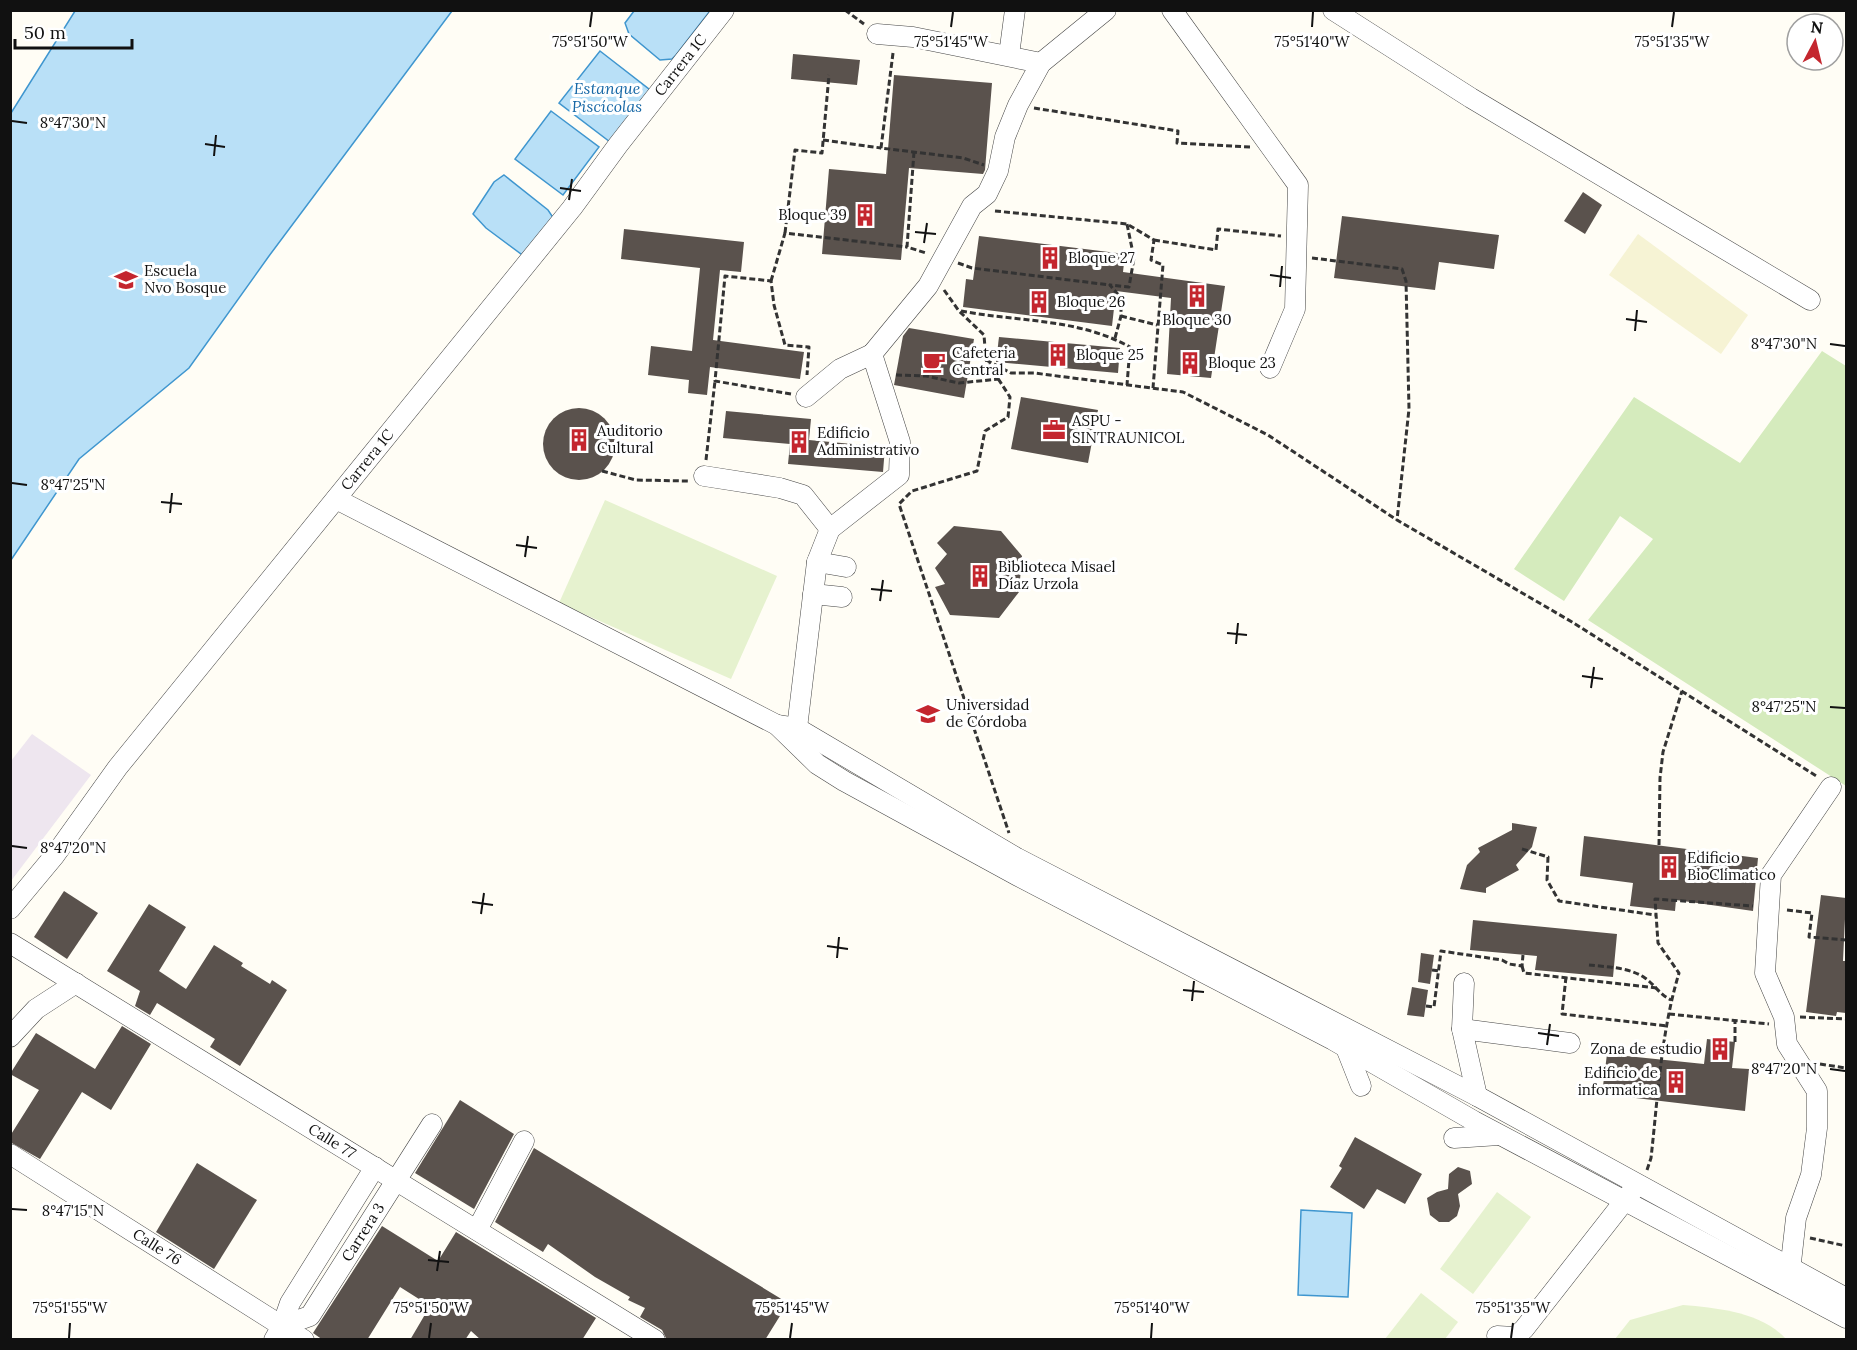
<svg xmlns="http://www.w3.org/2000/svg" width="1857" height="1350" font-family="Lora,serif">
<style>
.industrial{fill:#eee6ef}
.farmland{fill:#f6f3d4}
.green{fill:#d5ebbd}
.pitch{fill:#e6f2cf}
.water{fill:#b9e0f7;stroke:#3f96cf;stroke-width:1.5}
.building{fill:#5a524d}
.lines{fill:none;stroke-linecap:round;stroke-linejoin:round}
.minor-casing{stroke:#444;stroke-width:21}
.path{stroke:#333;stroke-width:3;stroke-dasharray:6 3;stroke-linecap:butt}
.minor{stroke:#fff;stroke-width:20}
.ticks{fill:none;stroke:#111;stroke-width:2}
.labels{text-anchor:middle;stroke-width:6;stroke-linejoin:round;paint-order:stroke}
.street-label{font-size:15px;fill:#111;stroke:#fff}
.poi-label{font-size:15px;fill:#111;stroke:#fff;text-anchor:start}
.water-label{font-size:16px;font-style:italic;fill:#1768a6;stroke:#fff}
.ticks-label{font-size:15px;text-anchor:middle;fill:#111;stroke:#fff;stroke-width:6;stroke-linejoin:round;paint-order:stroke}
</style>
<rect width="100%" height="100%" fill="#fffdf5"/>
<polygon class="industrial" points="32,734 91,775 11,881 11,761"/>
<polygon class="farmland" points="1638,234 1748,315 1721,354 1609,275"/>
<polygon class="green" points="1822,351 1846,366 1846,786 1588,620 1653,539 1620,516 1564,601 1514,569 1634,397 1740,463"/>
<g class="pitch">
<polygon points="605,500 777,576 731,679 559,603"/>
<polygon points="1497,1192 1531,1217 1473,1294 1440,1269"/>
<polygon points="1421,1293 1458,1322 1445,1339 1385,1339"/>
<path d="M1683,1305C1718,1308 1761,1312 1786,1339H1615L1630,1320Z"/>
</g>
<g class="water">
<polygon points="75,11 452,11 269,256 189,368 79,459 11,560 11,113"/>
<polygon points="634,11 710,11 676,55 672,59 660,60 629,34 625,23"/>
<polygon points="600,51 654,93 614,145 559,103"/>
<polygon points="551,111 599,147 563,195 515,159"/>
<polygon points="504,175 548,210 554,219 525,257 486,228 473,214 494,182"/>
<polygon points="1301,1210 1352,1213 1348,1297 1298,1295"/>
</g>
<g class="building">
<polygon points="793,54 860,60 857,85 791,79"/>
<polygon points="894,75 992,83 985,170 983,174 909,168 901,260 822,254 829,169 886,174"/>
<polygon points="1583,192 1602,205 1585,234 1564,221"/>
<polygon points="1342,216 1499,235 1494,269 1439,262 1435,290 1334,278"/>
<polygon points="624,229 744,242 741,272 720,270 713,340 804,352 800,379 710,367 707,395 688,393 689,380 648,375 651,346 692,351 700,268 621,259"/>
<polygon points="979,236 1125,254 1123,272 1225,286 1211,378 1167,374 1171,298 1116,291 1112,326 963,307 966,279 973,280"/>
<polygon points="909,328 974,339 964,398 894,385 903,336"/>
<polygon points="999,337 1120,348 1118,373 996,362"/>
<polygon points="1021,397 1098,410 1088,463 1011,449"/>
<circle cx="579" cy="444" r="36"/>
<polygon points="726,411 811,419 809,440 885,447 883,472 788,464 790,444 723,438"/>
<polygon points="954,526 1001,531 1022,556 1019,592 999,618 950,615 935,587 945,584 935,568 947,554 937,543"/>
<polygon points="1512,823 1537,827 1532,847 1516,865 1519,870 1486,888 1486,893 1460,889 1467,865 1480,852 1478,848 1512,830"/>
<polygon points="1584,836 1758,858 1753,911 1676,900 1675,911 1630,906 1633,883 1580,876"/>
<polygon points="64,891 98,913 67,959 34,937"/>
<polygon points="1821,895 1846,898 1843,961 1846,961 1846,1013 1837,1012 1836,1016 1806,1012"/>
<polygon points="149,904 186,927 159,971 186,989 214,945 243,963 241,966 270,984 272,980 287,990 240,1066 210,1047 215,1039 157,1003 150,1015 135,1006 140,991 107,971"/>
<polygon points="1473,920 1617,934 1613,977 1535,970 1537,956 1470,950"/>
<polygon points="1421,953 1434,955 1430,984 1418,982"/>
<polygon points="1412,987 1428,990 1424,1017 1407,1015"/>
<polygon points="122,1026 151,1044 111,1110 82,1092 40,1159 10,1142 10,1136 39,1090 10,1074 36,1033 95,1069"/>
<polygon points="1707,1039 1735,1042 1732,1068 1749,1069 1745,1111 1602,1094 1607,1054 1704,1064"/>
<polygon points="460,1100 514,1134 474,1209 415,1173"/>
<polygon points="1355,1137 1422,1174 1405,1204 1377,1189 1364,1209 1330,1187 1342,1168 1339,1166"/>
<polygon points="534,1148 788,1303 765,1340 667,1340 662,1330 640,1317 645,1308 628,1300 630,1297 595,1277 548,1244 543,1252 495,1222"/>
<polygon points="197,1163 257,1200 214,1269 156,1232"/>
<polygon points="1458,1167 1470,1171 1472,1184 1458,1194 1460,1206 1457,1216 1449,1222 1439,1222 1430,1215 1427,1198 1437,1192 1448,1189 1449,1174"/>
<polygon points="382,1226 438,1261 456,1232 596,1318 582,1340 481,1340 471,1331 465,1340 410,1340 430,1306 400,1287 367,1340 323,1340 313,1333"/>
</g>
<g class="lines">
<g class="minor-casing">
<g id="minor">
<polyline points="1172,10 1298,185 1295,309 1270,368"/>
<polyline points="1333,10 1471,98 1810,300"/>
<polyline points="877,34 913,37 1041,63"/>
<polyline points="1009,55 1015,10"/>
<polyline points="806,397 840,369 872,354"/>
<polyline points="704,476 780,488 803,495 830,529"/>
<polyline points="336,499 777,725 817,764 844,781 1018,876 1333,1040 1474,1121 1846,1318"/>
<polyline points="817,562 846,567"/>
<polyline points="813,594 842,597"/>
<polyline points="777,725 797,728 1017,858 1477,1096 1846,1298"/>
<polyline points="799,739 797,728 817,562 830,529 899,475 900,442 872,354 928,286 972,206 987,194 998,171 1005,137 1018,105 1041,63 1106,10"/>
<path id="s1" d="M10,909L55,855L118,767L572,208L618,145L724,10"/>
<path id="s2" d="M10,943L655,1340"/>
<polyline points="1464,983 1462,1029 1477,1096"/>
<polyline points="1462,1029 1570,1043"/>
<polyline points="10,1037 36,1009 76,983"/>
<polyline points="1346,1048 1361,1086"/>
<polyline points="1454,1138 1499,1135"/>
<path id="s3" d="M10,1154L304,1340"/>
<polyline points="477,1230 524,1141"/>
<polyline points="1789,1280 1796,1218 1811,1175 1817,1128 1817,1091 1787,1044 1784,1017 1765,973 1771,875 1831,787"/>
<path id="s4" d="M282,1326L310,1316L432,1124"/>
<polyline points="1497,1336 1515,1337 1524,1329 1633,1190"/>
<polyline points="274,1340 282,1326 290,1303 375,1167"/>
</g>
</g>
<g class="path">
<polyline points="845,10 864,24"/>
<polyline points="893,53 881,148 963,158 984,165"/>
<polyline points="1034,108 1178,131 1177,143 1250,147"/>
<polyline points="823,140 881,148"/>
<polyline points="914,152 907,247 926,253"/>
<polyline points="995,211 1127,224 1154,240 1151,260 1163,265 1153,388"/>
<polyline points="785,233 795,150 822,153 829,75"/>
<polyline points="1154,240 1216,250 1218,229 1281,236"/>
<polyline points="1312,258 1402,269 1406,281 1409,409 1397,520"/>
<polyline points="958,263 972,268 1110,285"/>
<polyline points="771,281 785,233 907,247"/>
<polyline points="944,290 959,311 984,335 986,360 1010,397 1008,417 985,431 977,471 912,491 899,504 1009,833"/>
<path d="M961,311C1018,322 1078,318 1130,347L1127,385"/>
<polyline points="1121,316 1157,325"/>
<polyline points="1115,338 1121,316 1121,298 1110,285 1129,287 1134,258 1127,224"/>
<polyline points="986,360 1011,373 1034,373 1183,392 1268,435 1397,520 1572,622 1818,777"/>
<polyline points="896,375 926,376 959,383 999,379"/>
<polyline points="791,394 715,381 725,276 771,281 774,305 785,345 809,347 807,375"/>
<polyline points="706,460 715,381"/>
<polyline points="602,471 636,480 688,481"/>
<polyline points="1659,845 1660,778 1663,752 1682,691"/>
<polyline points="1522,849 1548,857 1547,880 1559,901 1655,915"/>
<polyline points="1787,910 1812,913 1809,937 1846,940"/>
<path d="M1589,965C1607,967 1629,967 1645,978C1655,985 1660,995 1671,1000"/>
<polyline points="1522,966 1524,973 1657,988"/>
<polyline points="1432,970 1439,971"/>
<polyline points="1566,977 1562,1014 1667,1026"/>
<polyline points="1426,1006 1434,1007 1441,951 1502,960 1509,964 1522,966 1523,955"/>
<polyline points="1669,1014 1769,1024"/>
<polyline points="1800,1017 1846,1019"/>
<polyline points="1735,1042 1735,1021"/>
<polyline points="1820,1064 1846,1068"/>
<path d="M1647,1170L1651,1158C1658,1096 1661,1032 1679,973L1658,943L1655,899L1753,906"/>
<polyline points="1810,1238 1846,1246"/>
</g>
<use href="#minor" class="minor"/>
</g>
<path class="ticks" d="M590,27L592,12M951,27L953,12M1312,27L1313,12M1672,27L1674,12M12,121L27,123M205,144L225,147M214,156L216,135M560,188L581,191M569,200L572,179M915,232L936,234M924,243L927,223M1270,275L1291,278M1280,287L1282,266M1626,319L1647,322M1635,331L1637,310M1830,344L1845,346M12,483L27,485M161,502L182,504M170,513L172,493M516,545L537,548M525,557L528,536M871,589L892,591M880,601L883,580M1227,633L1247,635M1236,644L1238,623M1582,676L1603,679M1591,688L1594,667M1830,707L1845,708M12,846L27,848M472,902L493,905M481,914L484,893M827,946L848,949M837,958L839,937M1183,990L1204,992M1192,1001L1194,981M1538,1033L1559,1036M1547,1045L1550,1024M1830,1069L1845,1071M12,1209L27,1210M428,1260L449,1262M437,1271L440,1251M69,1338L70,1323M429,1338L431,1323M790,1338L792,1323M1151,1338L1152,1323M1511,1338L1513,1323"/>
<defs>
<g id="building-bare" transform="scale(1.8)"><path d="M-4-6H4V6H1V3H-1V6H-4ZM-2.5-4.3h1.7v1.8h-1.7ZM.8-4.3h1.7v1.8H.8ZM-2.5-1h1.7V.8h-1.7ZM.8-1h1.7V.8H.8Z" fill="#c4262e" stroke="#fff" stroke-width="2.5" paint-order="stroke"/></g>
<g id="school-bare" transform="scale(1.8)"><path d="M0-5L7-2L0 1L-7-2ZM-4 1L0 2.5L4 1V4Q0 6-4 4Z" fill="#c4262e" stroke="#fff" stroke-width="2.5" paint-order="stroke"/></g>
<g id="cafe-bare" transform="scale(1.8)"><path d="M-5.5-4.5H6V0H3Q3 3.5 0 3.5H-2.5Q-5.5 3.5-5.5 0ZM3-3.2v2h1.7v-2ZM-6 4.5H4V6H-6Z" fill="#c4262e" stroke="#fff" stroke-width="2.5" paint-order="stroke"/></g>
<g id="office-bare" transform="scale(1.8)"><path d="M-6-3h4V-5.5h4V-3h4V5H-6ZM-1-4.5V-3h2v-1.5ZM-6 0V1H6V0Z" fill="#c4262e" stroke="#fff" stroke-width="2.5" paint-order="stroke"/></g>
<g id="university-bare" transform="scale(1.8)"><path d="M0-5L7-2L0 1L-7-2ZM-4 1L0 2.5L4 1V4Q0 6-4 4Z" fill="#c4262e" stroke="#fff" stroke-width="2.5" paint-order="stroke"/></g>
</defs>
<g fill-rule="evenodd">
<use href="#building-bare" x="865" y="215"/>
<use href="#building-bare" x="1050" y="258"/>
<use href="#school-bare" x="126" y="280"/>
<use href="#building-bare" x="1197" y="296"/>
<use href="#building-bare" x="1039" y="302"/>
<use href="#building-bare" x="1058" y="355"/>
<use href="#cafe-bare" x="934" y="362"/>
<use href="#building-bare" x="1190" y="363"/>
<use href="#office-bare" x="1054" y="430"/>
<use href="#building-bare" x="579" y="440"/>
<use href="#building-bare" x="799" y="442"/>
<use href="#building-bare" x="980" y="576"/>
<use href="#university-bare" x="928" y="714"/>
<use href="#building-bare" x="1669" y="867"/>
<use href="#building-bare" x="1720" y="1049"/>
<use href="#building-bare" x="1676" y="1082"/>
</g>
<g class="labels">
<g class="street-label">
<text dy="5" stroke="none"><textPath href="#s1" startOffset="1078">Carrera 1C</textPath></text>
<text dy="5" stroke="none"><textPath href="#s1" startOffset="574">Carrera 1C</textPath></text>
<text dy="5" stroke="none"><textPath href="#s2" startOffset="378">Calle 77</textPath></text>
<text dy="5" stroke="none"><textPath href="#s4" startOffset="129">Carrera 3</textPath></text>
<text dy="5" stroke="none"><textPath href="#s3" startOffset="174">Calle 76</textPath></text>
</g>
<g class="poi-label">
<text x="847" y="220" text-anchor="end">Bloque 39</text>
<text x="1068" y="263">Bloque 27</text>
<text x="144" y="276">Escuela<tspan x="144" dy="17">Nvo Bosque</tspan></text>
<text x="1057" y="307">Bloque 26</text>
<text x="1197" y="325" text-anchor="middle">Bloque 30</text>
<text x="952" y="358">Cafeteria<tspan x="952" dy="17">Central</tspan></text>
<text x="1076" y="360">Bloque 25</text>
<text x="1208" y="368">Bloque 23</text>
<text x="1072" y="426">ASPU -<tspan x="1072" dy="17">SINTRAUNICOL</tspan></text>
<text x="597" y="436">Auditorio<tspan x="597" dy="17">Cultural</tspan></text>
<text x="817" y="438">Edificio<tspan x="817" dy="17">Administrativo</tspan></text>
<text x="998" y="572">Biblioteca Misael<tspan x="998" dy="17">Díaz Urzola</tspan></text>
<text x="946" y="710">Universidad<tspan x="946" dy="17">de Córdoba</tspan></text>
<text x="1687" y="863">Edificio<tspan x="1687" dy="17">BioClimatico</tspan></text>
<text x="1702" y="1054" text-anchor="end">Zona de estudio</text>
<text x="1658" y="1078" text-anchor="end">Edificio de<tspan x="1658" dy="17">informatica</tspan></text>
</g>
<g class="water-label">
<text x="607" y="94">Estanque<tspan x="607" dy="18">Piscícolas</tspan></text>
</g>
</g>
<g class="ticks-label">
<text x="590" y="47">75°51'50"W</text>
<text x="951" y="47">75°51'45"W</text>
<text x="1312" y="47">75°51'40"W</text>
<text x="1672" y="47">75°51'35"W</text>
<text x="73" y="128">8°47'30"N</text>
<text x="1784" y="349">8°47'30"N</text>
<text x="73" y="490">8°47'25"N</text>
<text x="1784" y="712">8°47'25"N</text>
<text x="73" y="853">8°47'20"N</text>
<text x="1784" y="1074">8°47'20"N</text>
<text x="73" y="1216">8°47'15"N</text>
<text x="70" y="1313">75°51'55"W</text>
<text x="431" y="1313">75°51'50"W</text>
<text x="792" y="1313">75°51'45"W</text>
<text x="1152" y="1313">75°51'40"W</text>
<text x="1513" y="1313">75°51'35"W</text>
</g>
<rect width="1857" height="1350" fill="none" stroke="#111111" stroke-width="24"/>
<g transform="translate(1815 42) rotate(7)"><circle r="28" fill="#ffffff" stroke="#a0a0a0" stroke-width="1.5"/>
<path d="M0-4.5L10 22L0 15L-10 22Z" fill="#c4262e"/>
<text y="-9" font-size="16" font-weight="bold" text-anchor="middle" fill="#111111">N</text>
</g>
<path d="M15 39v9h117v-9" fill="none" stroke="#111111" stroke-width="3"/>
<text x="24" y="39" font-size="18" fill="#111111" stroke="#ffffff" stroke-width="4.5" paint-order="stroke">50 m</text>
</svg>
